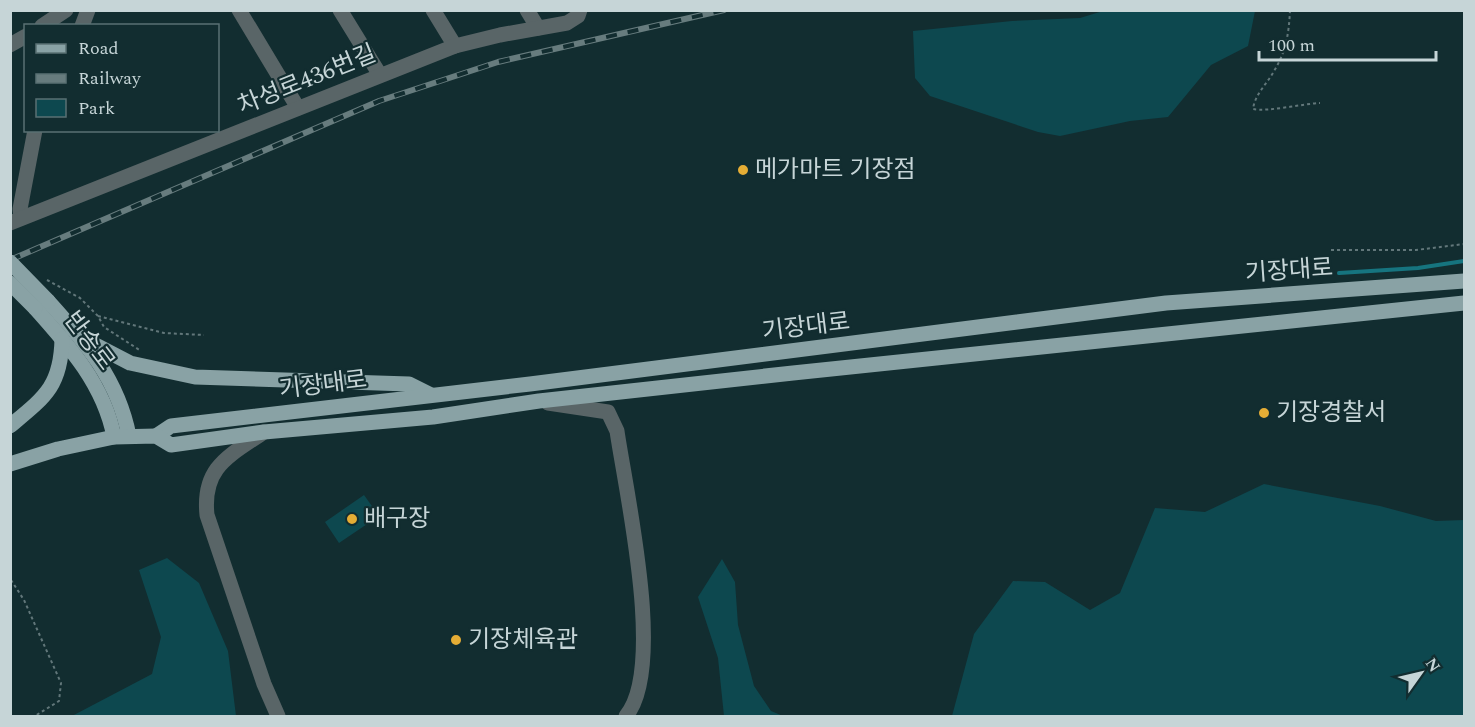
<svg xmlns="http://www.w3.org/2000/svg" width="1475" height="727" font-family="Spectral,'Noto Sans KR',serif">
  <rect width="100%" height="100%" fill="#122d30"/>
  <g fill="#0d484f">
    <polygon points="1103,11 1255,11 1248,46 1211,65 1168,117 1130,121 1060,136 1038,132 930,96 915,78 913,31 1012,21 1080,18"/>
    <polygon points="1264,484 1380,506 1436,521 1464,520 1464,716 952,716 974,634 1013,581 1045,582 1090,610 1120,593 1155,508 1205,512"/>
    <polygon points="364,495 379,516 339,543 325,522"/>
    <polygon points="167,558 199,583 228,651 236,716 72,716 152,674 161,637 139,570"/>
    <polygon points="722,559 735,582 738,625 754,686 771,711 783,716 724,716 718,658 698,597"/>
  </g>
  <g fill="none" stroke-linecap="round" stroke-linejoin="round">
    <polyline stroke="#16747f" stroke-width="4" points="1339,273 1418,268 1464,261"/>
    <g stroke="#62777a" stroke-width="2" stroke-dasharray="3 3" stroke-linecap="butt">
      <path d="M1290 10C1289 33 1286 52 1274 71 1267 84 1255 94 1253 109 1268 112 1301 104 1320 103"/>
      <polyline points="1331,250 1416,250 1464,244"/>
      <polyline points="47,280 80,298 98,316 104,327 141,351"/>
      <polyline points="98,316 164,333 204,335"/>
      <polyline points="11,580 24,600 61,683 59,701 35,716"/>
    </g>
    <g stroke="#596567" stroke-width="15">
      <polyline points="239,10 298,108"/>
      <polyline points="340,10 380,75"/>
      <polyline points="433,10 455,46"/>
      <polyline points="527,10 538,28"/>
      <polyline points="42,26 66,10"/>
      <polyline points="82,26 88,10"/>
      <polyline points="10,45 26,36"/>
      <polyline points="21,218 20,209 35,130"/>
      <polyline points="10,223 455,46 500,35 567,23 578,16 580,10"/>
      <path d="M548 403 608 412 617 431C626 493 666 668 626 716"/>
      <path d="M264 432C229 456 202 467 207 515L264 684 278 716"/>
    </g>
    <g stroke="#89a2a5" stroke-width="15">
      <path d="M48 301C86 343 118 379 129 436"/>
      <path d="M35 308C70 347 104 385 114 437"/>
      <polyline points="80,337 130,363 195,377 409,384 431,395"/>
      <path d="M10 426C45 397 61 386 62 339"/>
      <polyline points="156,436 171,426 530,384 1166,303 1464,281"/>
      <polyline points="10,464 58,449 114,437 156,436 171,445 264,432 433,417 539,401 793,373 1464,303"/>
    </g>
    <defs>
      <polyline id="rail" points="10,260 379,101 498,62 724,10"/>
    </defs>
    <use href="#rail" stroke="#677c7e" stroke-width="6"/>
    <use href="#rail" stroke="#122d30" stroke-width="4" stroke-dasharray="11" stroke-linecap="butt"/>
    <g stroke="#89a2a5" stroke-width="15">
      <polyline points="10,262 48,301"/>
      <polyline points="10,283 35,308"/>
    </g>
  </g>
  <g fill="#e5ad35" stroke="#122d30" stroke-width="2">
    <circle cx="743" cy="170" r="6"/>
    <circle cx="1264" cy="413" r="6"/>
    <circle cx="352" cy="519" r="6"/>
    <circle cx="456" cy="640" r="6"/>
  </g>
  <g text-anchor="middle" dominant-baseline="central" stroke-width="4.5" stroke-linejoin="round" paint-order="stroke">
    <g font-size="24" fill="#c6d5d7" stroke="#122d30">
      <text transform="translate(307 80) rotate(-22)">차성로436번길</text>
      <text transform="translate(1289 271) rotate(-4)">기장대로</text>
      <text transform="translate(806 327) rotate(-7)">기장대로</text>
      <text transform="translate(89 341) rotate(53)">반송로</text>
      <text transform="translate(323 385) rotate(-7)">기장대로</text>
    </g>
    <g font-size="24" fill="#c6d5d7" stroke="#122d30" text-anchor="start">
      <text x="755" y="170">메가마트 기장점</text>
      <text x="1276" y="413">기장경찰서</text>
      <text x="364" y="519">배구장</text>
      <text x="468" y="640">기장체육관</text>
    </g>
  </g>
  <rect width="1475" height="727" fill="none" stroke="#c6d5d7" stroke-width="24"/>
  <rect x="24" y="24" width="195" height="108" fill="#122d30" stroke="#5a7073" stroke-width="1.5"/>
  <rect x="36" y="44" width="30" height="9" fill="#89a2a5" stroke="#5a7073" stroke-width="1.5"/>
  <text x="78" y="54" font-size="18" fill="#c6d5d7">Road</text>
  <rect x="36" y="74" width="30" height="9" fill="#677c7e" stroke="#5a7073" stroke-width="1.5"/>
  <text x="78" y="84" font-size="18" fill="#c6d5d7">Railway</text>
  <rect x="36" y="99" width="30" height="18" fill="#0d484f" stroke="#5a7073" stroke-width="1.5"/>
  <text x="78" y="114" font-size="18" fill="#c6d5d7">Park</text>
  <g transform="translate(1421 673) rotate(56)" stroke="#122d30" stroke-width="4.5" paint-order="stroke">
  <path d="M0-4.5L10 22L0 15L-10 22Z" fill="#c6d5d7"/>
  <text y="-9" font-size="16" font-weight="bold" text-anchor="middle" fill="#c6d5d7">N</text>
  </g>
  <path d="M1259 51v9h177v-9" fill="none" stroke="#c6d5d7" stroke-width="3"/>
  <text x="1268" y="51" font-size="18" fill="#c6d5d7" stroke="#122d30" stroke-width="4.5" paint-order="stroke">100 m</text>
</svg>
